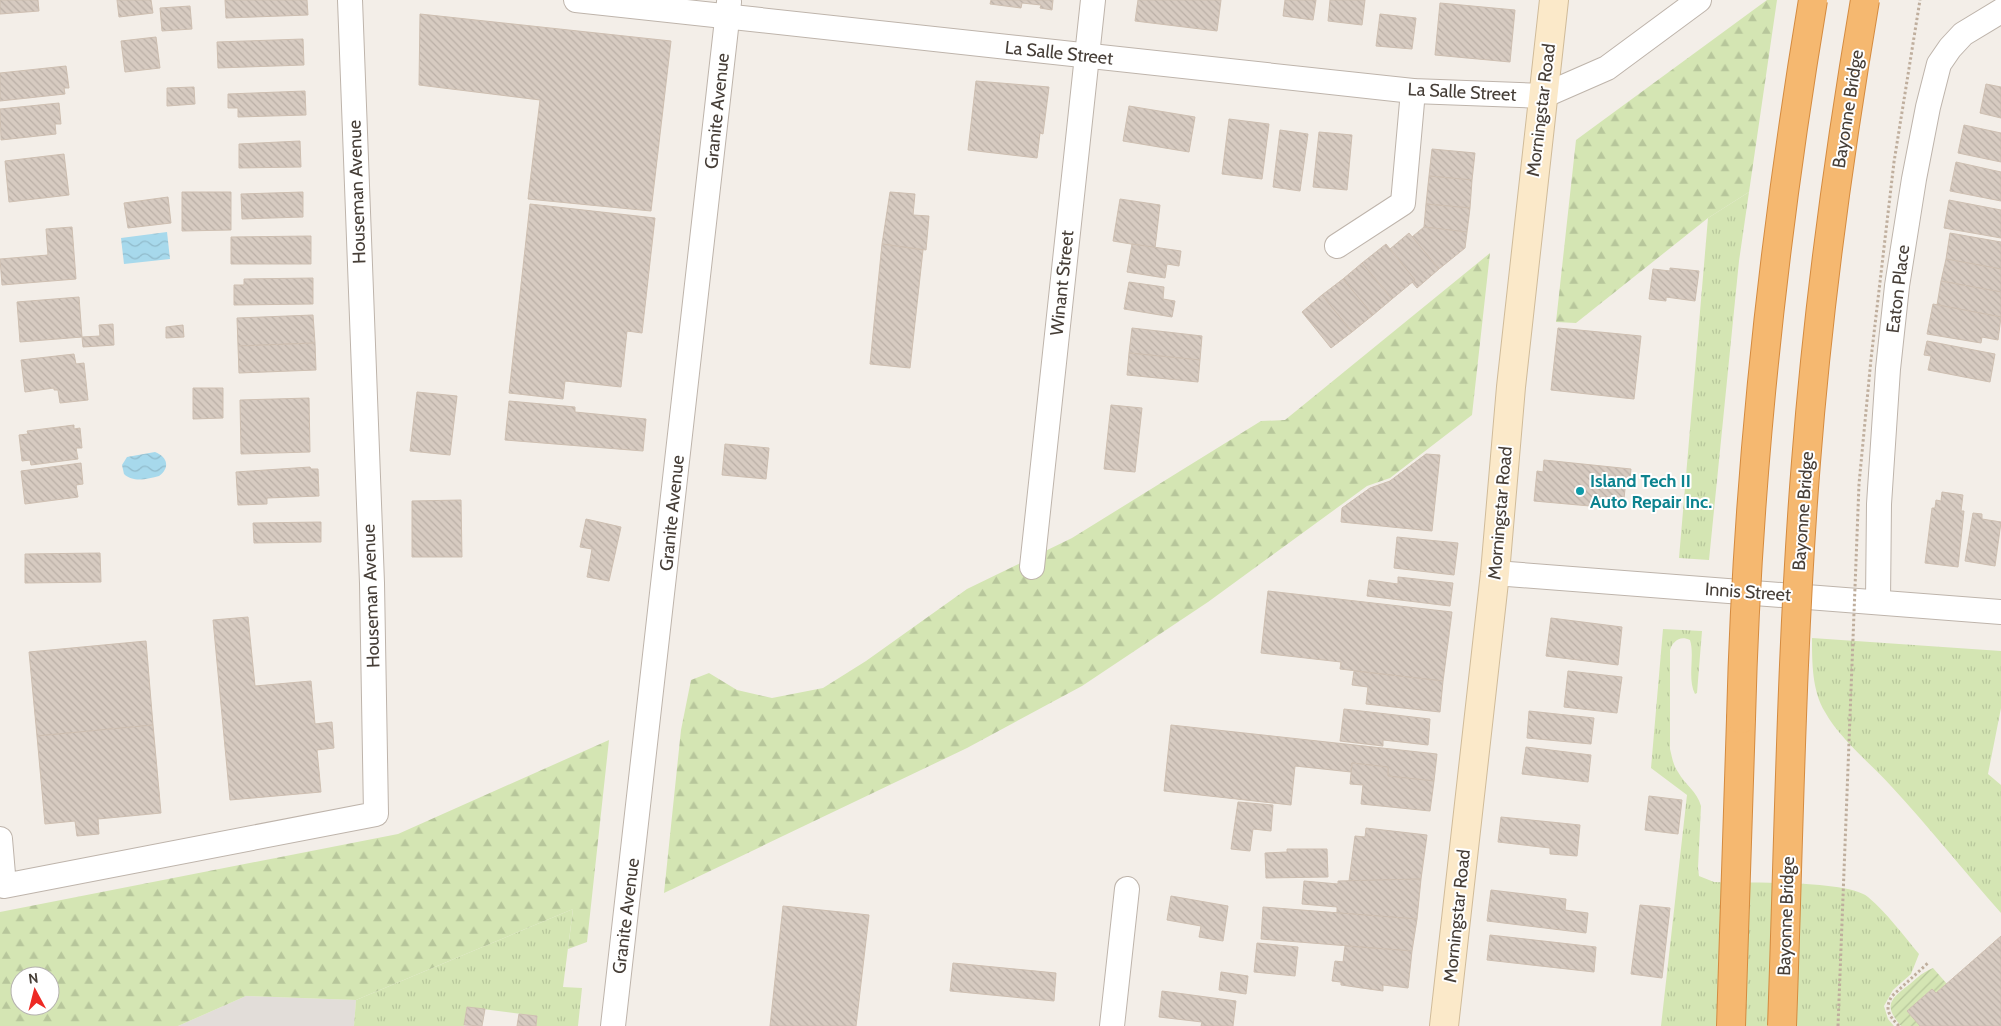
<svg xmlns="http://www.w3.org/2000/svg" width="2001" height="1026" font-family="Cabin,sans-serif">
  <defs>
    <pattern id="grass-tufts" width="24" height="20" patternUnits="userSpaceOnUse" patternTransform="scale(1.25)"><rect width="24" height="20" fill="#d4e5b3"/><path d="M3 7l-1-3M5 7V3M7 7l1-3M15 17l-1-3M17 17v-4M19 17l1-3" fill="none" stroke="#b7c69b"/></pattern>
    <pattern id="forest-firs" width="22" height="20" patternUnits="userSpaceOnUse" patternTransform="scale(1.25)"><rect width="22" height="20" fill="#d4e5b3"/><path d="M5 1l3.5 6h-7zM16 11l3.5 6h-7z" fill="#b7c69b"/></pattern>
    <pattern id="garden-furrows" width="10" height="10" patternUnits="userSpaceOnUse" patternTransform="scale(1.25)"><rect width="10" height="10" fill="#d4e5b3"/><path d="M-1 1l2-2M0 10L10 0M9 11l2-2" fill="none" stroke="#b7c69b"/></pattern>
    <pattern id="water-waves" width="16" height="10" patternUnits="userSpaceOnUse" patternTransform="scale(1.25)"><rect width="16" height="10" fill="#a7d9ec"/><path d="M0 5q4-4 8 0t8 0" fill="none" stroke="#91bbcb"/></pattern>
    <pattern id="building-back-hatch" width="6" height="6" patternUnits="userSpaceOnUse" patternTransform="scale(1.25)"><rect width="6" height="6" fill="#d7cbc1"/><path d="M-1 5l2 2M0 0l6 6M5-1l2 2" fill="none" stroke="#baafa6"/></pattern>
  </defs>
  <rect width="100%" height="100%" fill="#f3eee8"/>
  <polygon fill="#e2ddd9" points="246,996 356,1000 354,1026 178,1026"/>
  <g fill="url(#grass-tufts)">
    <polygon points="1749,192 1739,261 1709,560 1679,558 1708,218"/>
    <path d="M1663 629 1702 631 1697 693 1695 694C1687 679 1695 656 1690 640 1680 635 1673 641 1670 650V749C1672 757 1673 765 1678 772 1685 785 1697 791 1701 806L1698 868 1699 876 1714 882C1746 883 1847 880 1868 897 1887 913 1903 935 1919 954L1911 974 1893 990 1884 1006 1888 1019 1894 1026H1661L1687 795 1651 768Z"/>
    <path d="M1812 638 2001 651V708L1988 774 2001 785V913C1964 871 1929 827 1891 786 1870 763 1840 739 1825 712 1812 691 1812 662 1812 638Z"/>
    <polygon points="573,909 563,987 582,988 578,1026 536,1026 537,1016 467,1007 464,1026 354,1026 356,1000"/>
  </g>
  <g fill="url(#forest-firs)" fill-rule="evenodd">
    <polygon points="1767,0 1777,0 1749,192 1708,218 1576,323 1556,322 1576,140"/>
    <polygon points="1490,253 1472,415 1390,478 1367,486 1208,602 1082,686 967,748 664,893 681,730 691,680 709,673 737,690 772,698 823,688 866,661 967,589 1072,538 1261,421 1285,420"/>
    <path d="M609 740 587 942 568 949 573 909 356 1000 246 996 178 1026H0V912L398 834ZM20 976H50V1006H20Z"/>
  </g>
  <path fill="url(#garden-furrows)" d="M1933 968 1947 984 1936 993 1932 989 1907 1011 1920 1026H1901C1885 1007 1888 1001 1906 987 1917 979 1919 974 1933 968Z"/>
  <g fill="url(#water-waves)">
    <polygon points="167,232 170,259 124,264 121,238"/>
    <path d="M155 452C168 457 170 468 159 476 148 479 133 483 124 474L122 465 127 457Z"/>
  </g>
  <g fill="url(#building-back-hatch)" stroke="#cebfb1">
    <polygon points="0,0 38,0 39,11 0,14"/>
    <polygon points="117,0 151,0 153,13 119,17"/>
    <polygon points="225,0 307,0 308,15 226,18"/>
    <polygon points="991,0 1053,0 1052,10 1040,8 1041,5 1022,3 1021,8 990,4"/>
    <polygon points="1138,0 1221,0 1217,31 1135,21"/>
    <polygon points="1285,0 1316,0 1313,20 1283,16"/>
    <polygon points="1330,0 1365,0 1362,25 1328,21"/>
    <polygon points="1440,3 1515,10 1510,62 1435,55"/>
    <polygon points="190,6 192,29 162,31 160,8"/>
    <polygon points="420,14 671,41 651,211 528,199 540,100 419,85"/>
    <polygon points="1380,14 1416,18 1412,49 1376,46"/>
    <polygon points="156,37 160,68 125,72 121,41"/>
    <polygon points="303,39 304,65 218,68 217,42"/>
    <polygon points="66,66 69,88 64,88 65,94 0,101 0,73"/>
    <polygon points="976,81 1049,87 1043,134 1040,133 1037,158 968,150"/>
    <polygon points="1986,84 2001,87 2001,118 1980,113"/>
    <polygon points="194,87 195,104 167,106 167,88"/>
    <polygon points="305,91 306,115 238,117 238,108 228,108 228,94"/>
    <polygon points="59,103 61,124 55,124 56,134 1,140 0,109"/>
    <polygon points="1129,106 1195,117 1189,152 1123,141"/>
    <polygon points="1229,119 1269,124 1262,179 1222,174"/>
    <polygon points="1964,125 2001,133 2001,162 1958,153"/>
    <polygon points="1280,130 1308,134 1300,191 1273,187"/>
    <polygon points="1319,132 1352,135 1347,190 1313,187"/>
    <polygon points="300,141 301,167 239,168 239,144"/>
    <polygon points="1432,149 1475,153 1472,180 1429,176"/>
    <polygon points="64,154 69,195 9,202 5,161"/>
    <polygon points="1956,162 2001,172 2001,201 1950,191"/>
    <polygon points="1429,176 1472,180 1470,208 1426,204"/>
    <polygon points="182,192 231,192 231,230 182,231"/>
    <polygon points="303,192 303,217 242,219 241,194"/>
    <polygon points="890,192 915,194 913,215 929,216 926,250 882,244"/>
    <polygon points="168,197 171,223 128,228 124,203"/>
    <polygon points="1120,199 1160,205 1155,248 1113,241"/>
    <polygon points="1949,200 2001,210 2001,238 1944,228"/>
    <polygon points="530,204 655,218 642,333 627,331 621,387 565,381 563,399 509,393"/>
    <polygon points="1426,204 1470,208 1467,232 1424,227"/>
    <polygon points="72,227 76,279 2,285 0,259 48,255 46,229"/>
    <polygon points="1424,227 1467,232 1465,248 1439,269 1412,237"/>
    <polygon points="1409,233 1439,269 1417,288 1412,282 1415,280 1390,249"/>
    <polygon points="1950,233 2001,242 2001,269 1946,259"/>
    <polygon points="311,236 311,264 231,264 231,237"/>
    <polygon points="882,244 923,250 910,368 870,364"/>
    <polygon points="1132,244 1181,251 1179,266 1167,264 1165,278 1127,272"/>
    <polygon points="1386,244 1415,280 1392,299 1362,263"/>
    <polygon points="1946,259 2001,269 2001,292 1941,281"/>
    <polygon points="1362,263 1392,299 1373,315 1343,279"/>
    <polygon points="1670,268 1699,271 1695,301 1666,297 1666,301 1649,299 1653,269 1670,271"/>
    <polygon points="313,278 313,304 234,305 234,285 244,285 244,279"/>
    <polygon points="1343,279 1373,315 1352,332 1322,295"/>
    <polygon points="1941,281 2001,292 2001,317 1937,305"/>
    <polygon points="1129,282 1164,287 1163,299 1175,301 1172,317 1124,309"/>
    <polygon points="1322,295 1352,332 1331,348 1302,312"/>
    <polygon points="79,297 82,337 20,342 17,302"/>
    <polygon points="1933,304 2001,317 1998,340 1982,337 1981,343 1927,334"/>
    <polygon points="313,315 315,343 238,346 237,318"/>
    <polygon points="113,324 114,345 83,347 82,337 100,336 99,325"/>
    <polygon points="183,325 184,337 166,338 166,327"/>
    <polygon points="1132,328 1202,336 1200,360 1129,353"/>
    <polygon points="1558,328 1641,336 1634,399 1551,390"/>
    <polygon points="1927,341 1995,354 1990,382 1928,370 1931,356 1924,355"/>
    <polygon points="315,343 316,370 239,373 238,346"/>
    <polygon points="1129,353 1200,360 1198,382 1127,375"/>
    <polygon points="74,354 76,364 84,363 88,400 60,403 58,390 54,390 54,388 25,392 21,360"/>
    <polygon points="193,388 223,388 223,418 193,419"/>
    <polygon points="417,392 457,396 450,455 410,451"/>
    <polygon points="309,398 310,452 241,454 240,400"/>
    <polygon points="509,401 575,407 575,412 646,419 643,451 505,440"/>
    <polygon points="1111,405 1142,408 1135,472 1104,469"/>
    <polygon points="74,425 74,429 80,428 82,448 76,448 78,459 31,465 30,460 22,461 19,435 28,434 27,431"/>
    <polygon points="725,444 769,448 766,479 722,475"/>
    <polygon points="1426,454 1440,455 1432,531 1341,522 1342,508 1370,488 1390,481"/>
    <polygon points="1544,460 1631,469 1630,480 1626,479 1623,509 1534,501 1537,471 1543,472"/>
    <polygon points="81,463 83,484 76,485 78,497 25,504 21,471"/>
    <polygon points="310,467 311,469 318,469 319,496 267,498 267,504 238,505 236,472"/>
    <polygon points="1942,492 1963,495 1961,511 1964,511 1958,567 1925,563 1932,508 1935,508 1936,500 1941,501"/>
    <polygon points="461,500 462,557 412,557 412,501"/>
    <polygon points="1973,513 1982,514 1982,519 2001,522 1995,566 1965,561"/>
    <polygon points="586,519 621,527 609,581 587,577 592,549 580,547"/>
    <polygon points="321,522 321,542 254,543 253,523"/>
    <polygon points="1397,537 1458,543 1454,575 1394,568"/>
    <polygon points="100,553 101,582 25,583 25,554"/>
    <polygon points="1398,577 1453,583 1450,606 1367,596 1369,580 1398,584"/>
    <polygon points="1268,591 1452,612 1443,681 1340,669 1341,662 1261,653"/>
    <polygon points="248,617 255,686 311,681 315,724 332,722 334,748 317,750 321,792 230,800 213,620"/>
    <polygon points="1551,618 1622,627 1618,665 1546,656"/>
    <polygon points="146,641 153,725 37,736 29,652"/>
    <polygon points="1354,671 1443,681 1440,712 1366,704 1368,687 1352,685"/>
    <polygon points="1568,671 1622,677 1617,713 1564,707"/>
    <polygon points="1344,709 1430,719 1428,745 1383,740 1383,746 1340,741"/>
    <polygon points="1529,711 1594,718 1591,744 1527,738"/>
    <polygon points="153,725 161,813 98,819 99,834 77,836 75,821 45,824 37,736"/>
    <polygon points="1171,725 1437,754 1434,781 1388,776 1388,767 1352,763 1351,772 1295,766 1291,805 1164,791"/>
    <polygon points="1526,747 1591,755 1588,782 1522,774"/>
    <polygon points="1352,763 1388,767 1388,776 1434,781 1430,811 1361,804 1363,785 1350,784"/>
    <polygon points="1649,796 1682,800 1678,834 1645,830"/>
    <polygon points="1238,802 1273,805 1271,831 1253,829 1250,851 1231,849"/>
    <polygon points="1501,817 1580,825 1577,856 1550,854 1550,848 1498,842"/>
    <polygon points="1366,828 1427,835 1421,879 1349,881 1355,836 1365,837"/>
    <polygon points="1287,849 1327,849 1328,877 1266,878 1265,853 1287,852"/>
    <polygon points="1421,879 1417,919 1337,913 1337,907 1302,904 1304,881 1338,884 1338,881"/>
    <polygon points="1491,890 1566,899 1565,910 1588,913 1586,933 1487,921"/>
    <polygon points="1171,896 1228,906 1223,941 1199,937 1201,926 1167,920"/>
    <polygon points="1640,905 1670,908 1662,978 1631,974"/>
    <polygon points="783,906 869,915 856,1026 770,1026"/>
    <polygon points="1263,907 1417,919 1412,951 1261,939"/>
    <polygon points="1490,935 1596,947 1594,972 1487,960"/>
    <polygon points="2001,936 2001,1026 1920,1026 1907,1011 1932,989 1936,993"/>
    <polygon points="1257,943 1298,947 1295,976 1254,972"/>
    <polygon points="1345,946 1412,951 1408,988 1383,985 1383,991 1341,985 1341,982 1332,981 1335,961 1343,962"/>
    <polygon points="953,963 1056,973 1054,1001 950,991"/>
    <polygon points="1221,972 1248,976 1246,994 1219,990"/>
    <polygon points="1162,991 1236,1001 1233,1026 1201,1026 1202,1022 1159,1017"/>
    <polygon points="467,1007 485,1009 482,1026 464,1025"/>
    <polygon points="519,1014 537,1016 536,1026 517,1026"/>
  </g>
  <g fill="none" stroke-linecap="round" stroke-linejoin="round">
    <defs>
      <g id="street">
        <polyline points="576,0 1413,91 1543,96 1607,68 1699,0"/>
        <polyline points="1337,246 1403,203 1413,91"/>
        <polyline points="1032,567 1093,0"/>
        <polyline points="1495,573 2001,612"/>
        <polyline points="1878,601 1879,504 1888,369 1897,286 1914,179 1928,107 1939,64 1950,48 1963,34 2001,11"/>
        <polyline points="0,839 4,886 376,814 372,583 350,0"/>
        <polyline points="613,1026 729,2"/>
        <polyline points="1112,1026 1127,889"/>
      </g>
      <polyline id="secondary" points="1444,1026 1495,573 1511,387 1554,0"/>
      <polyline id="highway" points="1731,1026 1741,719"/>
    </defs>
    <use href="#street" stroke="#beb4ab" stroke-width="26"/>
    <use href="#secondary" stroke="#d0bb99" stroke-width="30"/>
    <use href="#highway" stroke="#d48b40" stroke-width="30"/>
    <path stroke="#bfae9d" stroke-width="3" stroke-dasharray="2.5 2.5" stroke-linecap="butt" d="M1899 1026C1889 1016 1884 1009 1892 996L1928 963"/>
    <use href="#street" stroke="#fff" stroke-width="24"/>
    <use href="#secondary" stroke="#fbe9c9" stroke-width="28"/>
    <use href="#highway" stroke="#f5b870" stroke-width="28"/>
    <defs>
      <g id="highway-bridge">
        <path d="M1741 719C1747 476 1773 240 1813 0"/>
        <path d="M1782 1026C1789 838 1791 649 1806 462 1818 307 1839 153 1865 0"/>
      </g>
    </defs>
    <use href="#highway-bridge" stroke="#d48b40" stroke-width="30" stroke-linecap="butt"/>
    <polyline stroke="#bfae9d" stroke-width="3" stroke-dasharray="2.5 2.5" stroke-linecap="butt" points="1838,1026 1859,484 1871,359 1894,162 1920,0"/>
    <use href="#highway-bridge" stroke="#f5b870" stroke-width="28"/>
  </g>
  <circle fill="#0f9aa8" stroke="#fff" stroke-width="2" cx="1580" cy="491" r="5"/>
  <g text-anchor="middle" dominant-baseline="central" stroke-width="4" stroke-linejoin="round" paint-order="stroke">
    <g font-size="18" fill="#463e37" stroke="#fff">
      <text transform="translate(1059 53) rotate(6)">La Salle Street</text>
      <text transform="translate(1462 92) rotate(3)">La Salle Street</text>
      <text transform="translate(1848 109) rotate(-81)">Bayonne Bridge</text>
      <text transform="translate(1541 110) rotate(-83)">Morningstar Road</text>
      <text transform="translate(717 111) rotate(-84)">Granite Avenue</text>
      <text transform="translate(357 192) rotate(-92)">Houseman Avenue</text>
      <text transform="translate(1062 283) rotate(-84)">Winant Street</text>
      <text transform="translate(1898 289) rotate(-83)">Eaton Place</text>
      <text transform="translate(1803 511) rotate(-86)">Bayonne Bridge</text>
      <text transform="translate(672 513) rotate(-84)">Granite Avenue</text>
      <text transform="translate(1500 513) rotate(-85)">Morningstar Road</text>
      <text transform="translate(1748 592) rotate(4)">Innis Street</text>
      <text transform="translate(371 596) rotate(-92)">Houseman Avenue</text>
      <text transform="translate(626 916) rotate(-83)">Granite Avenue</text>
      <text transform="translate(1457 916) rotate(-84)">Morningstar Road</text>
      <text transform="translate(1786 916) rotate(-88)">Bayonne Bridge</text>
    </g>
    <g font-size="18" font-weight="bold" fill="#0d838f" stroke="#fff" text-anchor="start">
      <text x="1590" y="481">Island Tech II<tspan x="1590" dy="21">Auto Repair Inc.</tspan></text>
    </g>
  </g>
  <g transform="translate(35 991) rotate(353)"><circle r="24" fill="#ffffff" stroke="#b5b2af"/>
  <path d="M0-4L9 19L0 12L-9 19Z" fill="#ed2924"/>
  <text y="-8" font-size="14" font-weight="bold" text-anchor="middle" fill="#463e37">N</text>
  </g>
</svg>
